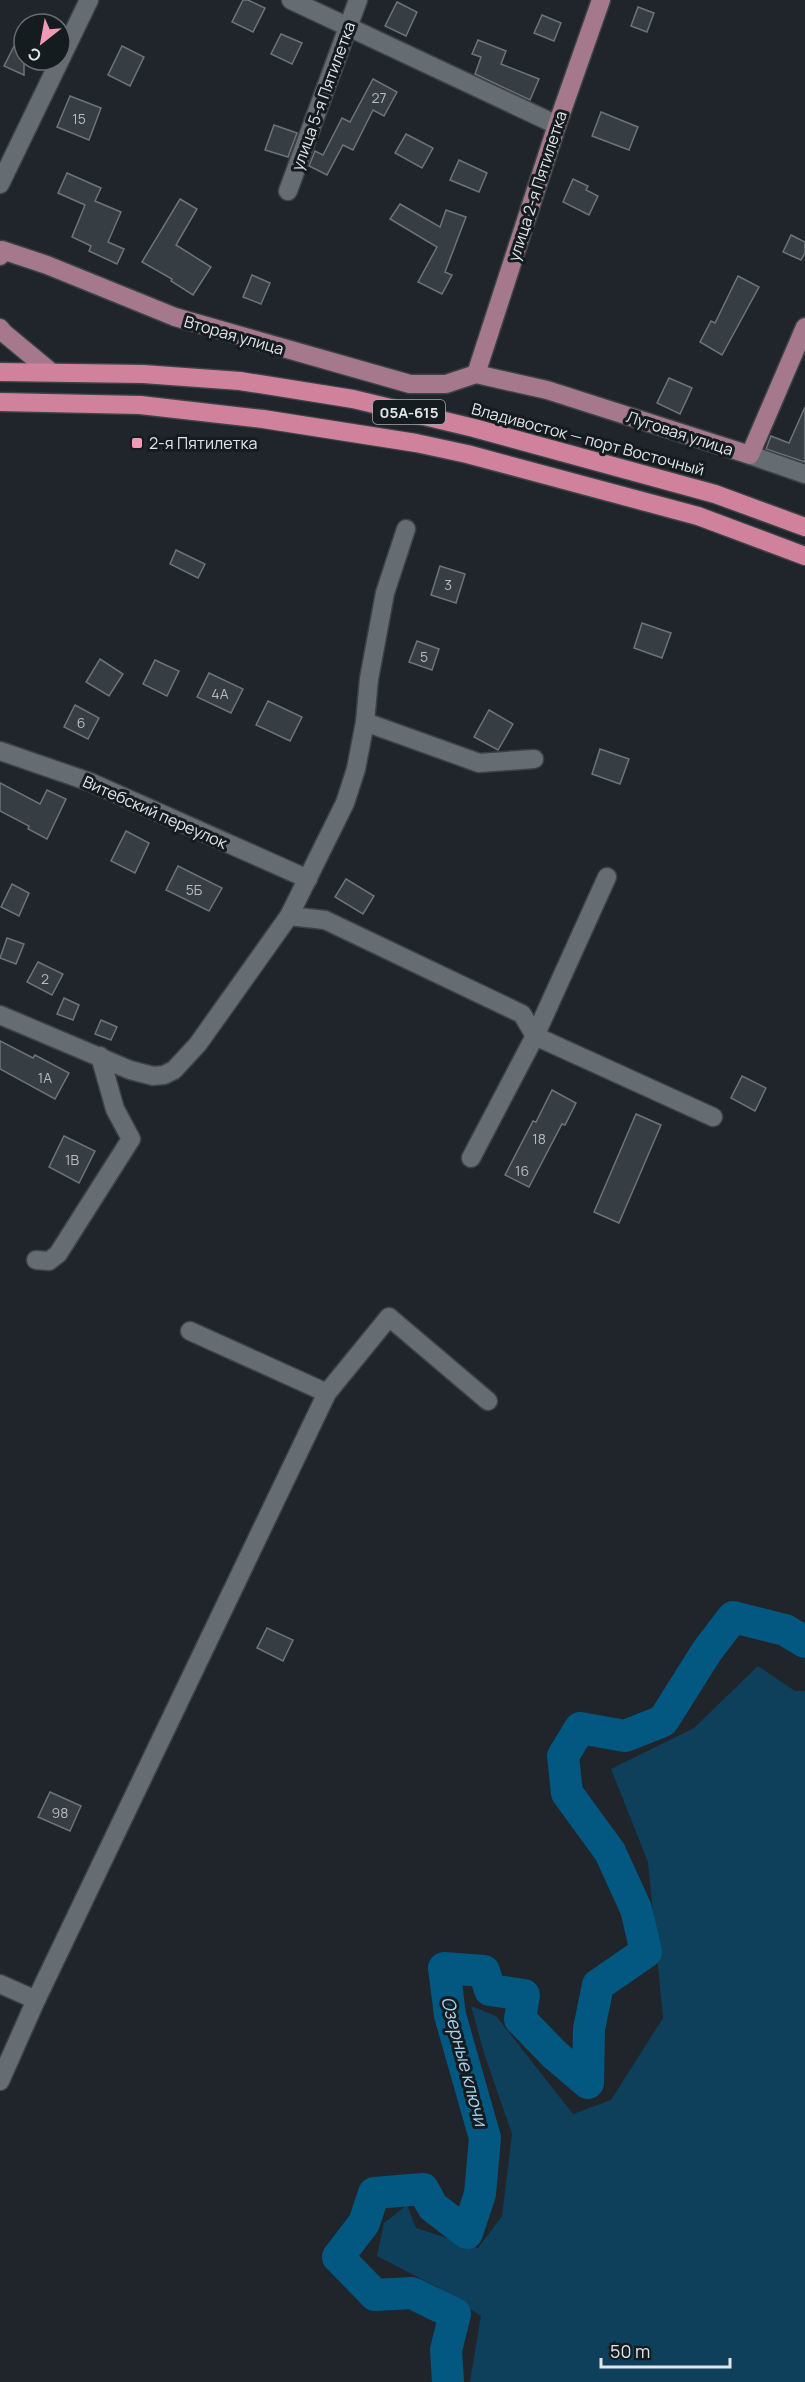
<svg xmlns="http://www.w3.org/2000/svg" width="805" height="2382" font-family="Manrope,sans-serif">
  <rect width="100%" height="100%" fill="#1f252a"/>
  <polygon fill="#0e405c" points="758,1666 795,1691 805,1691 805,2382 470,2382 481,2316 435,2286 377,2256 384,2223 407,2205 416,2228 478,2248 502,2216 512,2134 484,2053 471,2006 496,2016 573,2114 611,2100 663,2018 648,1862 611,1769 694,1728"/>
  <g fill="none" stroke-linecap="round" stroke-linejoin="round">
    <polyline stroke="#025881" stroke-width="32" points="448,2382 446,2350 455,2314 412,2293 375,2295 338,2257 364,2223 374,2193 423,2189 433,2207 467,2233 480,2194 485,2138 450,2015 444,1968 484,1971 490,1990 524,1995 520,2019 555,2055 588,2083 589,2029 598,1985 646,1952 636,1909 610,1852 567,1793 563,1756 580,1728 625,1736 663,1721 707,1651 733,1617 785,1630 805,1642"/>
  </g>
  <g fill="#373e43" stroke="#6c747a" stroke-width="1.5">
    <polygon points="243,0 248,0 265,8 253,32 232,22"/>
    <polygon points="397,2 417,12 406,36 385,26"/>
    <polygon points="638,7 654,13 647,32 631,26"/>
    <polygon points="542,15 561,23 554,41 534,33"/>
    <polygon points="24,27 24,75 4,66"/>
    <polygon points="281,34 302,43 292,64 271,54"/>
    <polygon points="478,40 506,51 501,64 539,79 530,100 475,74 481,57 472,54"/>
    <polygon points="122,46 144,57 130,86 108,75"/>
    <polygon points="373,79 397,92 384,116 373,110 353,150 343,145 327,175 309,166 315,151 323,155 342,118 350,122"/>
    <polygon points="70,96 101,108 89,140 57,127"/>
    <polygon points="601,112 638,127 629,150 592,136"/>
    <polygon points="274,125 297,133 288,157 265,150"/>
    <polygon points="406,134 433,148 422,168 395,153"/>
    <polygon points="459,160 487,173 479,192 450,180"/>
    <polygon points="67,173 101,188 95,201 121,212 108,242 124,249 117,264 89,251 91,246 72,237 85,205 58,193"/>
    <polygon points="573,179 588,186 586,190 598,196 589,215 563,202"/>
    <polygon points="180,199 197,209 176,245 211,267 193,295 171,281 172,279 142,262"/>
    <polygon points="400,204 440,227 446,210 466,217 445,272 452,275 442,294 418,282 437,247 390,219"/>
    <polygon points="791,235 805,242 805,253 801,260 783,252"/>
    <polygon points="252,275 270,283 261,304 243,297"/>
    <polygon points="738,276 759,287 722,355 700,342 711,321 715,323"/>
    <polygon points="669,378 692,388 680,414 657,403"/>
    <polygon points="805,407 805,462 766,449 771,436 789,443"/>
    <polygon points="176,550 205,564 198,578 170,564"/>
    <polygon points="440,566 465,574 456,603 431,595"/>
    <polygon points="642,623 671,633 662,658 634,648"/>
    <polygon points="417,641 439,649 432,670 409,662"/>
    <polygon points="100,659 123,674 109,696 86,682"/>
    <polygon points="155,660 179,671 167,696 143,684"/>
    <polygon points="209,673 243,689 231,713 197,697"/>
    <polygon points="268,701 302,717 290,741 256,725"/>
    <polygon points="75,705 99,718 88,739 64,727"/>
    <polygon points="489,710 513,724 498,750 474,737"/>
    <polygon points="600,749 629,759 620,784 592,774"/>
    <polygon points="0,783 40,804 47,790 66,799 47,839 28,829 29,826 0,811"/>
    <polygon points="126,831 149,843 135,873 111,861"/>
    <polygon points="178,866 222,888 209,911 166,890"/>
    <polygon points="346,879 374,896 363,914 335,897"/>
    <polygon points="12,884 29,893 19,916 1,907"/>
    <polygon points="7,938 24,944 16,964 0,958"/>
    <polygon points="38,962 63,974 52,995 27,982"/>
    <polygon points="64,998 79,1005 73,1020 57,1014"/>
    <polygon points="101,1020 117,1027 111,1040 95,1034"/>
    <polygon points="0,1041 33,1058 35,1055 69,1073 55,1099 0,1069"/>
    <polygon points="742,1076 766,1088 755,1111 731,1098"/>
    <polygon points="552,1090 576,1103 565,1125 562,1124 529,1187 505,1175 533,1121 536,1122"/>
    <polygon points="636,1114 661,1125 619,1223 594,1212"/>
    <polygon points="64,1136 95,1151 79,1183 49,1167"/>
    <polygon points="267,1628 293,1640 283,1661 257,1648"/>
    <polygon points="50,1792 81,1806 70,1831 38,1817"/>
  </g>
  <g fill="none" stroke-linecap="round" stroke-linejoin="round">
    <defs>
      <g id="minor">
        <polyline points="291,0 557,125"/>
        <polyline points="0,184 89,0"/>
        <polyline points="288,191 358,0"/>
        <polyline points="750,455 805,474"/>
        <polyline points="365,722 479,763 534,759"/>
        <polyline points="0,751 90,782 308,879"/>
        <polyline points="289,916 325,920 522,1014 535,1036 713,1117"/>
        <polyline points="0,1015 130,1070 153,1076 164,1075 174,1070 198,1044 289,916 345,803 356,769 365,722 369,679 385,593 406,529"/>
        <polyline points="471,1158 535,1036 607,877"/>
        <polyline points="36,1260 49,1261 58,1254 131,1139 115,1109 100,1056"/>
        <polyline points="190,1331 327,1393 389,1317 488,1401"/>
        <polyline points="0,1984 36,2000"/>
        <polyline points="0,2081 36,2000 327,1393"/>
      </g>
      <g id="major">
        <polyline points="0,256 2,250 47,265 175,317 410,384 446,384 476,374"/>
        <polyline points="0,328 4,333 51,372"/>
        <polyline points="476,374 547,390 750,455 805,327"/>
        <polyline points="476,374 557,125 601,0"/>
      </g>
      <g id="highway">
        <polyline points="0,372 143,374 240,381 353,399 474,428 715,494 805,527"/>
        <polyline points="0,402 140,405 263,419 416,443 467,454 698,516 805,556"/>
      </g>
    </defs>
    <use href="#minor" stroke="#3c4245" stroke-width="21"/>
    <use href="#major" stroke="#3c4245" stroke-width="21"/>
    <use href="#highway" stroke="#3c4245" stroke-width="21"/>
    <use href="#minor" stroke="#656c72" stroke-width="18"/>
    <use href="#major" stroke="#a5798b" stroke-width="18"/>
    <use href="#highway" stroke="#d0829c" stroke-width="18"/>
  </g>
  <rect fill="#f09ab6" stroke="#151c20" stroke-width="2" x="131" y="437" width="12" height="12" rx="3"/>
  <g text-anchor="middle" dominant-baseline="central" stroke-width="6" stroke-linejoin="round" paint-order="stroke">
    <g font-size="14" fill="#b6bbbf">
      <text x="379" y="97">27</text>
      <text x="79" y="118">15</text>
      <text x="448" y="584">3</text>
      <text x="424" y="656">5</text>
      <text x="220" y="693">4А</text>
      <text x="81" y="722">6</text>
      <text x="194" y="889">5Б</text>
      <text x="45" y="978">2</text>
      <text x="45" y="1077">1А</text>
      <text x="539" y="1138">18</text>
      <text x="72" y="1159">1В</text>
      <text x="522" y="1170">16</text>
      <text x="60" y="1812">98</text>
    </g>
    <rect fill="#151c20" stroke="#a4a9ac" stroke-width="1.5" x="373" y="400" width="72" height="24" rx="4.5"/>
    <g font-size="15" font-weight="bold" fill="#e1e5e8">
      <text x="409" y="412">05А-615</text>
    </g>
    <g font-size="16" fill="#e1e5e8" stroke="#151c20">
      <text transform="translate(323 96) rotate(-70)">улица 5-я Пятилетка</text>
      <text transform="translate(537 186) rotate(-72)">улица 2-я Пятилетка</text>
      <text transform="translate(234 335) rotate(16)">Вторая улица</text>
      <text transform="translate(680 433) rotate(18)">Луговая улица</text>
      <text transform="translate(588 439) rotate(15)">Владивосток — порт Восточный</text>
      <text transform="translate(155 812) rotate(24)">Витебский переулок</text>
    </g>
    <g font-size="16" fill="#e1e5e8" stroke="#151c20" text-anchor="start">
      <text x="149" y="443">2-я Пятилетка</text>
    </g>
    <g font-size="18" font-style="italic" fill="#a8d3f0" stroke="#151c20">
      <text transform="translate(465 2061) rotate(75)">Озерные ключи</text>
    </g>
  </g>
  <g transform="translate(42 42) rotate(211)"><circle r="28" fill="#151c20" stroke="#676c70" stroke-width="1.5"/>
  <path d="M0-4.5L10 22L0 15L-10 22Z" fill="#f09ab6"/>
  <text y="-9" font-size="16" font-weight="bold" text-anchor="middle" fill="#e1e5e8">С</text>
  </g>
  <path d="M601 2358v9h129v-9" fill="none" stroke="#e1e5e8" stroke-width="3"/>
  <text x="610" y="2358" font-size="18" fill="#e1e5e8" stroke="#151c20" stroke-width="4.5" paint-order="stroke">50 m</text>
</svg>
